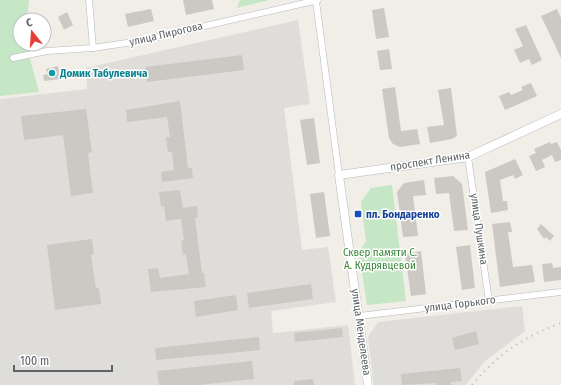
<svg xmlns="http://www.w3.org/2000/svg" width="561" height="385" font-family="'Fira Sans Condensed',sans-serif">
  <rect width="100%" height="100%" fill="#f0eee7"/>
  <g fill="#dfddd9">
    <polygon points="298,20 310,104 284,108 302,250 328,247 336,302 271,311 273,333 348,325 355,385 0,385 0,99 87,89 86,68"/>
    <polygon points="522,306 525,331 484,362 466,385 374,385 368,337 378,322"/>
  </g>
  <g fill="#c6e7c5">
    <polygon points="0,0 29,0 27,20 20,20 20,44 26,44 39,92 0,96"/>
    <polygon points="240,0 269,0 237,8"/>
    <polygon points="392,185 406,301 367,305 359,253 366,241 361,202 371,188"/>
  </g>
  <g fill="#ccc9c4">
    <polygon points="183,0 212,0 214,9 186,15"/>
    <polygon points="384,8 389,37 376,39 372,10"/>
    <polygon points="151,9 154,21 128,27 125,14"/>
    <polygon points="557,9 561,18 561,58 541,16"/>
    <polygon points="67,12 73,25 64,30 58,17"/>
    <polygon points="526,25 542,60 532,65 529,59 520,63 514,50 523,46 515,29"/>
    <polygon points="389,49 392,69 380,70 377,51"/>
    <polygon points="242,55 244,70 147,82 145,67"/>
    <polygon points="58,66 60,79 44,81 43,75 47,74 46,69"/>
    <polygon points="531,83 537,96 505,110 499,96 509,92 511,95 523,90 521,87"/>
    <polygon points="395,87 401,131 417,129 420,144 400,147 393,144 389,138 382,89"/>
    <polygon points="451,88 457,136 452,139 430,143 427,127 444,125 438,90"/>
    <polygon points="180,101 188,168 192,168 193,178 162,182 161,172 174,170 172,152 168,152 166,137 170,137 167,117 127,122 126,110"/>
    <polygon points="86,109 92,152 88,153 93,193 71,196 63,135 24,140 21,116"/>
    <polygon points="314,118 320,163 307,165 300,120"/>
    <polygon points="550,142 551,144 557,142 561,150 561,160 555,162 552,155 542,160 545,167 536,171 529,156 536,153 534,149"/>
    <polygon points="515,159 523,175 515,179 513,175 500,180 503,201 507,201 508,210 491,213 485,172"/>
    <polygon points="453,176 462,184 468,230 454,231 449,193 436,194 434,178"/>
    <polygon points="424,180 426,195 413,196 418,236 403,237 397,192 404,183"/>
    <polygon points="180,190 183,208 197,206 198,217 195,218 202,273 204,273 206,287 151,292 148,269 158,268 160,278 189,274 186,254 183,255 181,241 184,240 181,219 166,221 164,206 161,207 159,192"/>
    <polygon points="324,192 330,236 316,238 310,194"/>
    <polygon points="510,222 512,232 508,232 513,267 532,265 535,282 500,287 492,224"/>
    <polygon points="541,224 554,236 550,241 546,237 544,239 537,229"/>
    <polygon points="92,239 94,254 91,255 96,288 99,288 101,304 55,310 47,245"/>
    <polygon points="470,245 475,288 462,290 456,247"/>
    <polygon points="421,251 426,294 411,296 405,254"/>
    <polygon points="552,263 553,268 561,267 561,280 544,282 542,264"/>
    <polygon points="311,284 313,299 249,308 247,293"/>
    <polygon points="236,295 238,310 196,317 194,301"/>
    <polygon points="342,328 343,337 295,342 294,333"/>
    <polygon points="476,331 479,344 455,350 452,338"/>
    <polygon points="259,337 260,350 156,360 155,348"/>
    <polygon points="252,361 254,379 199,385 159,385 157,371"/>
    <polygon points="460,368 462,381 451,382 451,385 437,385 437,383 402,385 401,374"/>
    <polygon points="313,379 314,385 294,385 294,381"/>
  </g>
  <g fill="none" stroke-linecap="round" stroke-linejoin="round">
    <defs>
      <g id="street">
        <polyline points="89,0 93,48"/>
        <polyline points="316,1 339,175"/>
        <polyline points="13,58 47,51 93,48 140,41 318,0"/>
        <polyline points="468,157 489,301"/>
        <polyline points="359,316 561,292"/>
      </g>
      <polyline id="secondary" points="368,385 339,175 468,157 561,114"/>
    </defs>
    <use href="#street" stroke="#b4b8bb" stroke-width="7"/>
    <use href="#secondary" stroke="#b3b7bb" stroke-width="9"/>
    <use href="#street" stroke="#fff" stroke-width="6"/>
    <use href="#secondary" stroke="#fff" stroke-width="8"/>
    <path stroke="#b5b6b7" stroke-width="2" stroke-dasharray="1 5" stroke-linecap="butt" d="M472 385C499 353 522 338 561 323"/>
  </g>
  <circle fill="#0f9aa8" stroke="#fff" stroke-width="1.5" cx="52" cy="73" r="4"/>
  <rect fill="#1a4fb4" stroke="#fff" stroke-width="1.5" x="354" y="210" width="8" height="8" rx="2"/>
  <g text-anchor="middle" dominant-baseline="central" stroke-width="3" stroke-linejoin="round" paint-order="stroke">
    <g font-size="11" fill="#5e6367" stroke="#fff">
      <text transform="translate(166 34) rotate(-13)">улица Пирогова</text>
      <text transform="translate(430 161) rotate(-9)">проспект Ленина</text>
      <text transform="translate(479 229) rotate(82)">улица Пушкина</text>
      <text transform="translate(460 304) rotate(-7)">улица Горького</text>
      <text transform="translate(361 332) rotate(82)">улица Менделеева</text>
    </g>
    <g font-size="11" font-weight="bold" fill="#0d838f" stroke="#fff" text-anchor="start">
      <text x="60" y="73">Домик Табулевича</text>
    </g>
    <g font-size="11" font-weight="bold" fill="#164399" stroke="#fff" text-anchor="start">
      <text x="366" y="214">пл. Бондаренко</text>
    </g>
    <g font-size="11" fill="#388538" stroke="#fff">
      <text x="380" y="252">Сквер памяти С.<tspan x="380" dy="13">А. Кудрявцевой</tspan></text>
    </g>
  </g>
  <g transform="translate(32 32) rotate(343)"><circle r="19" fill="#ffffff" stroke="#bfc1c2"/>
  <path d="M0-3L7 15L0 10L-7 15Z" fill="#e53e38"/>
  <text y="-6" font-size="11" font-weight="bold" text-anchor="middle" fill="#5e6367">С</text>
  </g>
  <path d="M14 365v6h98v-6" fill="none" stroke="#5e6367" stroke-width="2"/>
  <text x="20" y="365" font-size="12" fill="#5e6367" stroke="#ffffff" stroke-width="3" paint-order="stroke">100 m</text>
</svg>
